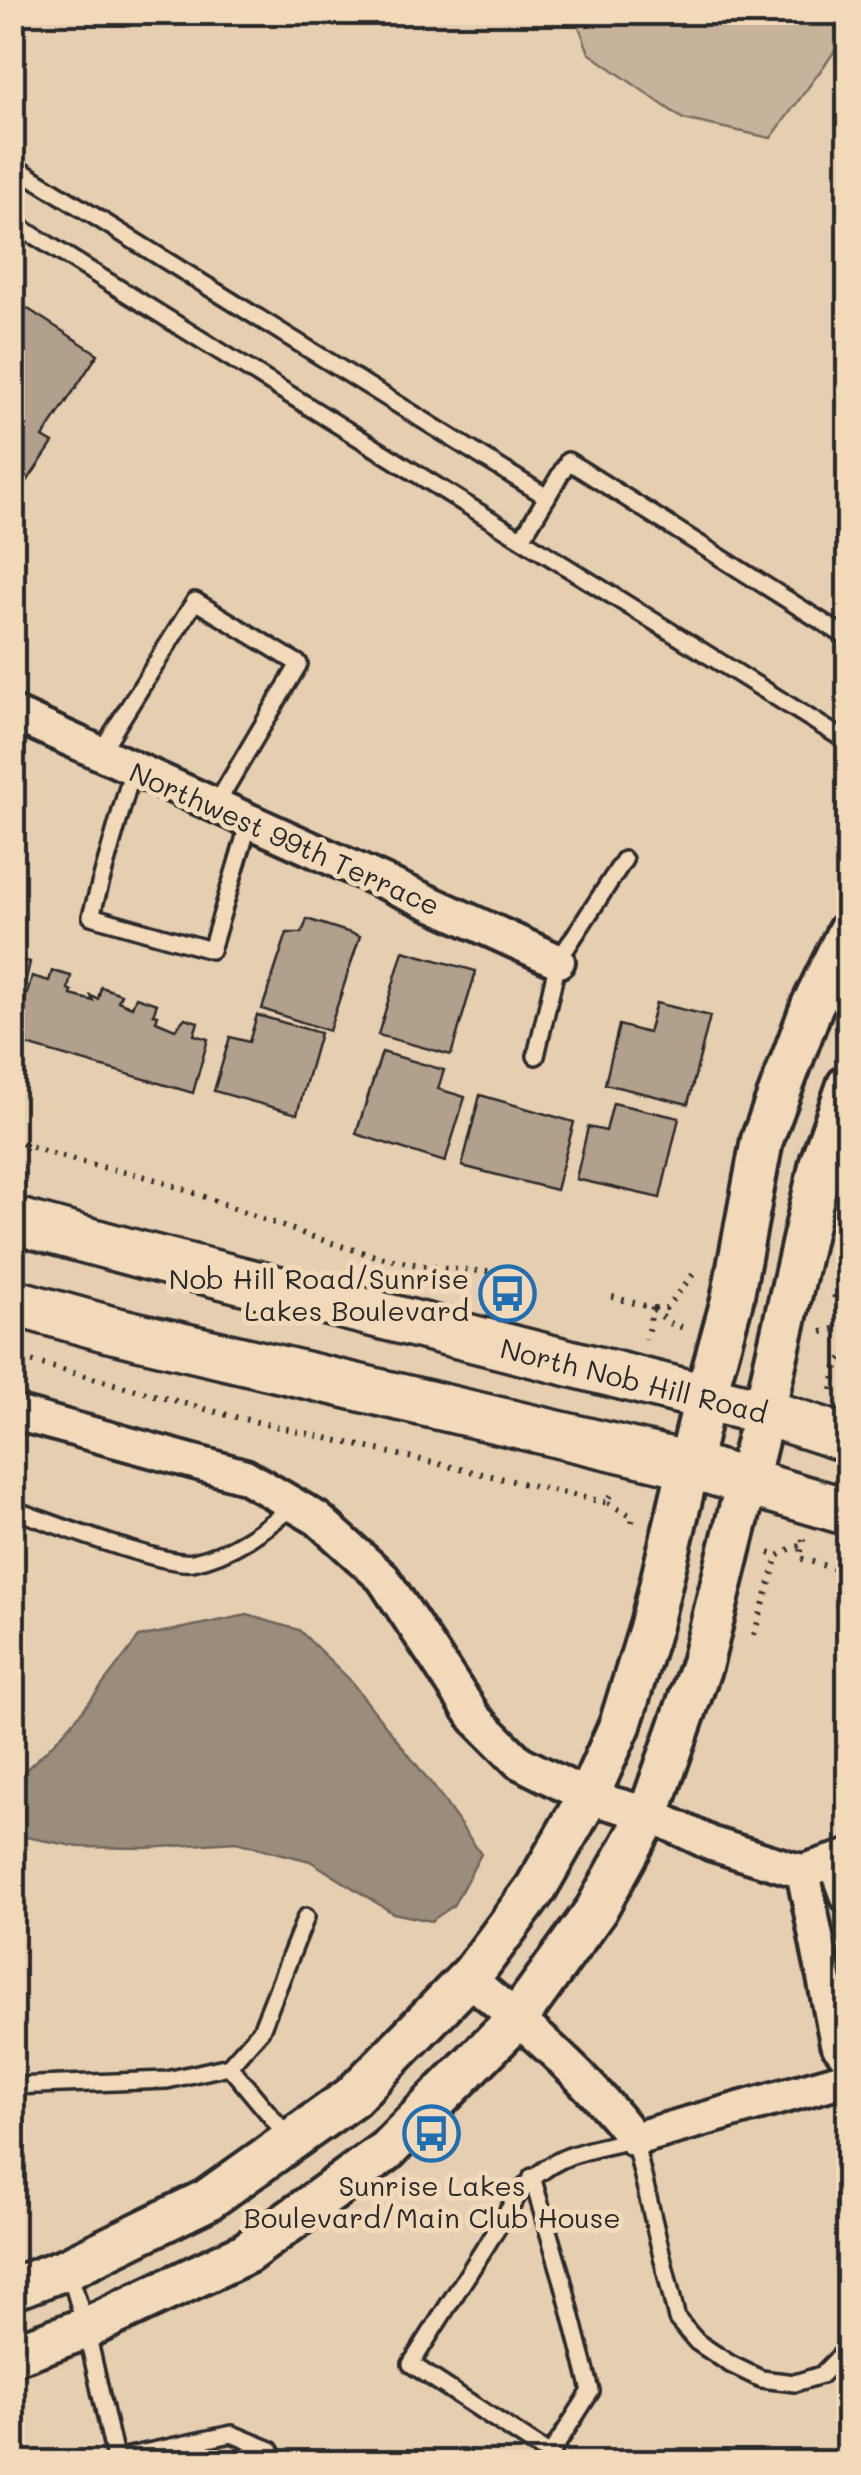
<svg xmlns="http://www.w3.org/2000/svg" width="861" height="2475" font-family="Mali,sans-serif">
  <rect width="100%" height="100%" fill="#e6ceb1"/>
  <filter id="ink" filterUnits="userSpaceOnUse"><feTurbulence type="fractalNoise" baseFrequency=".01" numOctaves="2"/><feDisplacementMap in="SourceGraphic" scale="20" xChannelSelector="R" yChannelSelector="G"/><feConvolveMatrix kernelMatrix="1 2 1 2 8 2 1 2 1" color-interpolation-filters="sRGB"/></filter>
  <g filter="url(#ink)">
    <polygon fill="#c7b39b" stroke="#796f63" stroke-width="2.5" points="574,13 848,13 848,33 771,138 683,119 589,53"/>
    <path fill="#9b8d7c" stroke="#6e665c" stroke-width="2.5" d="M247 1615 299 1630 349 1679 434 1787 481 1854 453 1906 431 1921 393 1913 310 1861 236 1842 145 1848 79 1847 26 1837 13 1830V1780C64 1741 100 1688 139 1637Z"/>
    <g fill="#b1a08c" stroke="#2b2b2b" stroke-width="2.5">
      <polygon points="25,307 98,354 43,437 53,443 12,504 12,326"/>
      <polygon points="307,919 360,936 329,1031 262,1009 287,933 302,933"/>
      <polygon points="403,951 476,971 451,1055 378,1035"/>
      <polygon points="12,958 30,962 21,1001 12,1013"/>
      <polygon points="52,971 71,976 68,989 72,991 71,995 93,1001 91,996 98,999 101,987 121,994 118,1001 132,1007 136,997 157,1004 153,1014 158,1015 156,1021 175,1029 185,1018 198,1022 194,1035 208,1039 193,1093 13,1041 32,976 49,981"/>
      <polygon points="656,1003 710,1016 688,1104 605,1084 619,1025 648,1033"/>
      <polygon points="257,1015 320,1033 297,1114 214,1091 230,1037 249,1042"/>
      <polygon points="382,1052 444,1070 438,1089 465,1097 445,1162 356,1134"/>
      <polygon points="480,1095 574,1122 556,1190 462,1166"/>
      <polygon points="613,1103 679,1118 660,1198 576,1179 588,1127 606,1131"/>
    </g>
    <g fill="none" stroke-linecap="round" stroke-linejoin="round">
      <defs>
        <g id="service">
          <polyline points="12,165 547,497 568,461 848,638"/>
          <polyline points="12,222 848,742"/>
          <polyline points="522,538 547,497"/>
          <polyline points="100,753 195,601 299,664 215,806"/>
          <polyline points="133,769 91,916 211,950 249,823"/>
          <polyline points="536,1056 558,961 624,860"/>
          <path d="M12 1509C46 1521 165 1567 193 1562 232 1554 264 1530 294 1505"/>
          <polyline points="229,2066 290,2139"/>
          <polyline points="12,2086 167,2080 229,2066 261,2030 306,1917"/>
          <path d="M532 2177 562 2278 591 2391 550 2455 411 2364 520 2192C554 2152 585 2152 634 2139L677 2319 697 2342 730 2364 761 2379 795 2383 821 2375 848 2348"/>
          <polyline points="68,2268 86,2328 116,2462"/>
          <polyline points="115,2459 232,2434 271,2450 277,2462"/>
        </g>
        <g id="minor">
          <polyline points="12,713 558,961"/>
          <polyline points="12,1412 245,1476 318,1519 383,1578 475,1718 519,1762 588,1797 649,1814 712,1844 793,1869 803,1871 848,1857"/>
          <polyline points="835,1862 848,1897"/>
          <polyline points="803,1871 837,2043 848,2057"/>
          <path d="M468 1978C529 2028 586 2076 634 2139L848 2078"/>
        </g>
        <g id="tertiary">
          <polyline points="12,2289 68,2268 207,2200 352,2097 473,1973 536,1888 588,1797 620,1725 651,1625 705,1398 732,1300 762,1140 812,1006 848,932"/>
          <polyline points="12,2355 86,2328 246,2253 386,2151 517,2019 596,1910 649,1814 702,1663 764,1412 821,1162 848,1085"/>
        </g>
        <g id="secondary">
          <polyline points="12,1220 145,1256 764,1412 848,1439"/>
          <polyline points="12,1302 109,1329 689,1465 848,1512"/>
        </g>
      </defs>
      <use href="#service" stroke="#2b2b2b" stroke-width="22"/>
      <use href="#minor" stroke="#2b2b2b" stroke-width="40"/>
      <use href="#tertiary" stroke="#2b2b2b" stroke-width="48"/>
      <use href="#secondary" stroke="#2b2b2b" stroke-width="52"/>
      <g stroke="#2b2b2b" stroke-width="6" stroke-dasharray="2.5 8" stroke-linecap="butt">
        <path d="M12 1140C34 1147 56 1156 78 1161 105 1169 133 1172 160 1181 275 1220 389 1279 513 1270L508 1294"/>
        <polyline points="834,1295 848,1330"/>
        <polyline points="612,1297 653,1308 646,1339"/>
        <polyline points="654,1308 666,1308 695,1272"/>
        <polyline points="654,1309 669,1323 685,1328"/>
        <polyline points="822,1332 845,1326"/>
        <polyline points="12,1356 231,1416 608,1503 612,1488"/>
        <polyline points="832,1390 837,1366 848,1350"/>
        <polyline points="608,1503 633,1517 632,1522"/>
        <polyline points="803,1539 800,1558 848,1573"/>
        <polyline points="769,1553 778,1556 795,1546 802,1545"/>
        <polyline points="754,1635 778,1556"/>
      </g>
      <use href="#service" stroke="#f2d9ba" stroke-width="15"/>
      <use href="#minor" stroke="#f2d9ba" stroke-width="32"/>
      <use href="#tertiary" stroke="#f2d9ba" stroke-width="40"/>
      <use href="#secondary" stroke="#f2d9ba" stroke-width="45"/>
    </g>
  </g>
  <defs>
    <symbol id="bus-ring" viewBox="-11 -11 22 22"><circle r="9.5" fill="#f2d9ba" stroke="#1f6fb2" stroke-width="1.5"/><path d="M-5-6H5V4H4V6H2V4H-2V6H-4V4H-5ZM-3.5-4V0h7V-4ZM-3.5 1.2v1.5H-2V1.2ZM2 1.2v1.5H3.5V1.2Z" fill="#1f6fb2"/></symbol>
  </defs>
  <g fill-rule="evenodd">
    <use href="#bus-ring" x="476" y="1262" width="63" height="63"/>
    <use href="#bus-ring" x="400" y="2102" width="63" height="63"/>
  </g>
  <g text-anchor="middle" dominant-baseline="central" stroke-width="10" stroke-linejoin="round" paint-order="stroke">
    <g font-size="28" fill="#2b2b2b" stroke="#f2d9ba">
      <text transform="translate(285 838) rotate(24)">Northwest 99th Terrace</text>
      <text transform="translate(634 1380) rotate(14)">North Nob Hill Road</text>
    </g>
    <g font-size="28" fill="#2b2b2b" stroke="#f2d9ba" text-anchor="end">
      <text x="469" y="1278">Nob Hill Road/Sunrise<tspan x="469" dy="32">Lakes Boulevard</tspan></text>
      <text x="432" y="2185" text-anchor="middle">Sunrise Lakes<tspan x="432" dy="32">Boulevard/Main Club House</tspan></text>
    </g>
  </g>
  <rect width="861" height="2475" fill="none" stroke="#f2d9ba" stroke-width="50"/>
  <rect x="25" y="25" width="811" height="2425" fill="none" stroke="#2b2b2b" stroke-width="4" filter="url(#ink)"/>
</svg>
